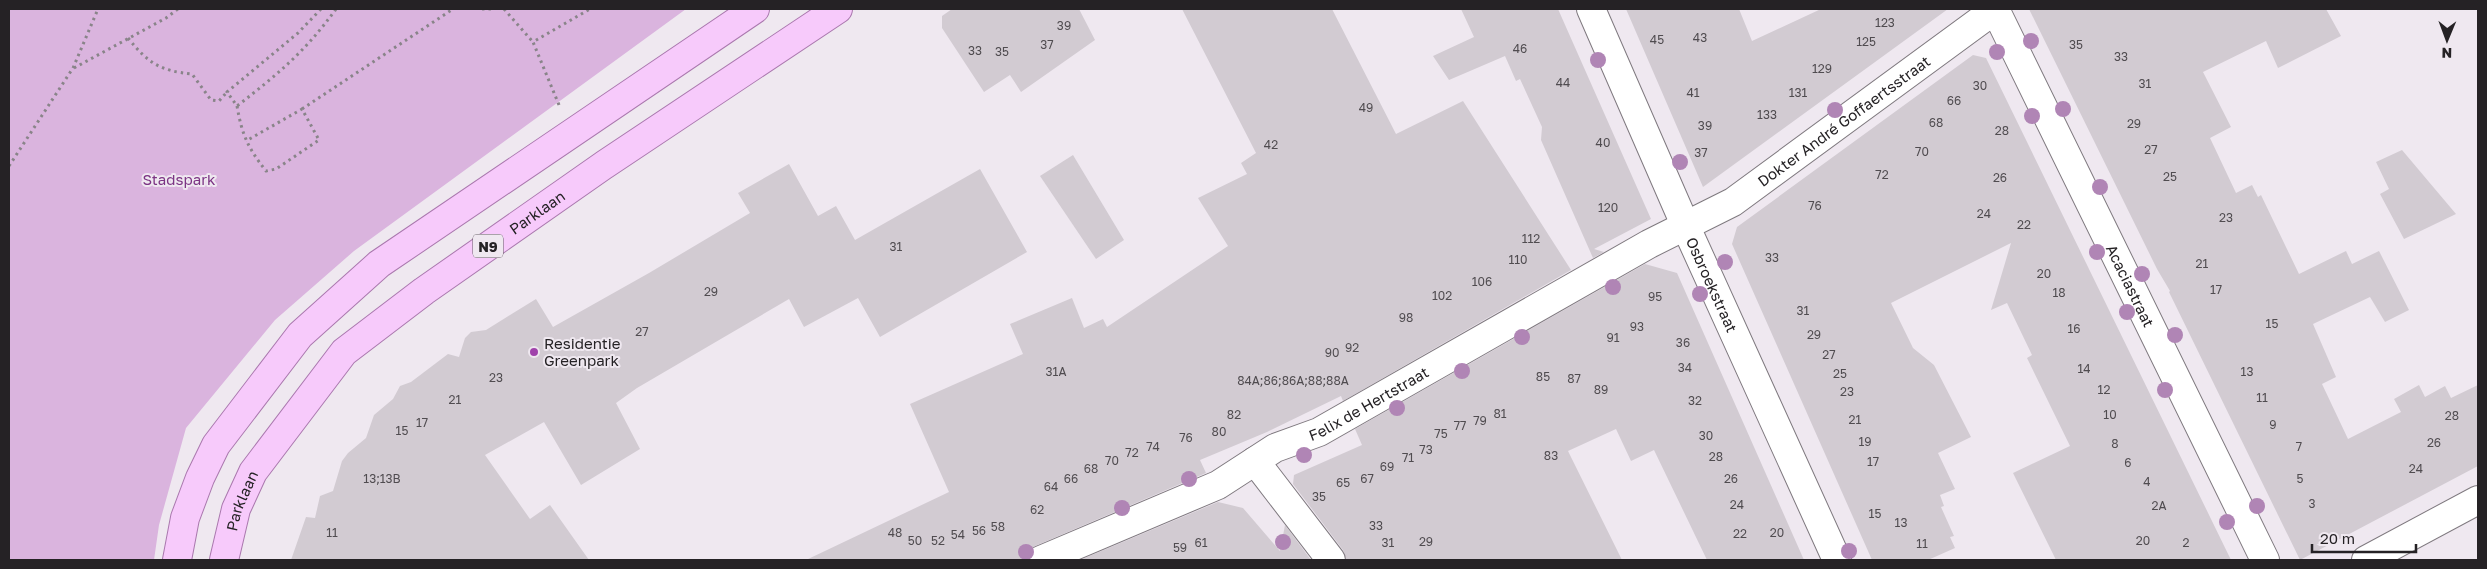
<svg xmlns="http://www.w3.org/2000/svg" width="2487" height="569" font-family="'Golos Text',sans-serif">
  <rect width="100%" height="100%" fill="#efe8f0"/>
  <polygon fill="#dab4de" points="9,9 686,9 354,251 275,320 186,428 159,525 154,560 9,560"/>
  <g fill="#d2cbd2">
    <polygon points="952,9 1079,9 1095,40 1021,92 1010,75 984,92 942,28 942,16"/>
    <polygon points="1182,9 1332,9 1396,134 1463,101 1571,270 1343,401 1341,396 1267,432 1200,460 1206,473 1035,546 1028,551 1026,560 806,560 949,492 910,404 1023,354 1010,324 1072,298 1084,328 1103,319 1107,327 1228,246 1198,198 1247,174 1241,163 1256,153"/>
    <polygon points="1461,9 1558,9 1651,219 1594,249 1604,252 1593,258 1541,140 1542,127 1520,79 1516,81 1505,56 1449,80 1433,56 1474,37"/>
    <polygon points="1626,9 1739,9 1752,41 1821,9 1948,9 1703,187"/>
    <polygon points="2029,9 2326,9 2341,36 2278,68 2266,41 2203,72 2231,127 2210,138 2236,193 2252,185 2258,197 2261,195 2299,274 2346,251 2352,264 2379,251 2409,310 2385,322 2370,297 2313,324 2336,377 2322,384 2348,439 2401,412 2394,399 2419,385 2425,397 2445,386 2451,398 2478,385 2478,466 2300,560 2169,292 2170,291 2157,269"/>
    <polygon points="1973,55 1986,58 2231,560 2056,560 2013,473 2070,446 2027,358 2032,355 2007,303 1991,310 2011,243 1891,303 1913,348 1934,365 1971,437 1938,453 1955,489 1940,495 1944,506 1941,507 1954,536 1950,537 1955,548 1928,560 1872,560 1732,244 1737,227"/>
    <polygon points="2402,150 2456,214 2404,239 2380,194 2389,189 2376,162"/>
    <polygon points="1073,155 1124,240 1096,259 1040,176"/>
    <polygon points="789,164 818,216 836,206 855,240 980,169 1027,252 880,337 858,298 804,327 789,299 637,388 616,403 640,449 581,485 544,422 485,455 530,519 550,505 589,560 291,560 306,517 315,518 320,496 333,491 342,461 348,453 366,438 374,415 393,399 400,386 411,382 448,354 459,357 465,338 471,332 486,330 536,299 553,327 649,273 750,213 738,193"/>
    <polygon points="1645,264 1677,273 1804,560 1707,560 1654,450 1631,461 1616,429 1568,451 1622,560 1346,560 1343,550 1293,484 1294,475 1362,445 1355,429"/>
    <polygon points="1218,502 1243,508 1280,551 1285,525 1311,560 1080,560"/>
  </g>
  <g fill="none" stroke-linecap="round" stroke-linejoin="round">
    <defs>
      <g id="minor">
        <path id="s1" d="M1591 9 1686 227 1837 560"/>
        <path id="s2" d="M1995 9 2265 560"/>
        <polyline points="1255,461 1331,560"/>
        <path id="s3" d="M1041 560 1218 485 1275 448 1319 432 1649 244 1733 202 1996 9"/>
        <polyline points="2366,560 2478,500"/>
      </g>
      <g id="major">
        <polyline points="177,560 185,518 200,478 216,445 300,335 379,264 755,9"/>
        <path id="s4" d="M224 560 236 509 253 472 344 352 424 291 604 165 838 9"/>
      </g>
    </defs>
    <use href="#minor" stroke="#7f797f" stroke-width="30"/>
    <use href="#major" stroke="#aa78ae" stroke-width="30"/>
    <g stroke="#898489" stroke-width="3" stroke-dasharray="2.5 4" stroke-linecap="butt">
      <path d="M321 9 298 33 227 92 237 106C278 74 305 52 336 9"/>
      <polyline points="482,9 495,9"/>
      <polyline points="504,9 533,42"/>
      <path d="M128 38C148 63 160 71 192 74L211 100 219 101 227 92"/>
      <polyline points="74,68 166,18 178,9"/>
      <polyline points="559,105 533,42 590,9"/>
      <path d="M237 106C242 135 248 148 266 171L276 169 319 140 302 109 246 141"/>
      <polyline points="302,109 453,9"/>
      <polyline points="9,166 73,68 98,9"/>
    </g>
    <use href="#minor" stroke="#fff" stroke-width="28"/>
    <use href="#major" stroke="#f7cafb" stroke-width="28"/>
  </g>
  <g fill="#b085b5">
    <circle cx="2031" cy="41" r="8"/>
    <circle cx="1997" cy="52" r="8"/>
    <circle cx="1598" cy="60" r="8"/>
    <circle cx="2063" cy="109" r="8"/>
    <circle cx="1835" cy="110" r="8"/>
    <circle cx="2032" cy="116" r="8"/>
    <circle cx="1680" cy="162" r="8"/>
    <circle cx="2100" cy="187" r="8"/>
    <circle cx="2097" cy="252" r="8"/>
    <circle cx="1725" cy="262" r="8"/>
    <circle cx="2142" cy="274" r="8"/>
    <circle cx="1613" cy="287" r="8"/>
    <circle cx="1700" cy="294" r="8"/>
    <circle cx="2127" cy="312" r="8"/>
    <circle cx="2175" cy="335" r="8"/>
    <circle cx="1522" cy="337" r="8"/>
    <circle cx="1462" cy="371" r="8"/>
    <circle cx="2165" cy="390" r="8"/>
    <circle cx="1397" cy="408" r="8"/>
    <circle cx="1304" cy="455" r="8"/>
    <circle cx="1189" cy="479" r="8"/>
    <circle cx="2257" cy="506" r="8"/>
    <circle cx="1122" cy="508" r="8"/>
    <circle cx="2227" cy="522" r="8"/>
    <circle cx="1283" cy="542" r="8"/>
    <circle cx="1849" cy="551" r="8"/>
    <circle cx="1026" cy="552" r="8"/>
  </g>
  <circle fill="#a042ab" stroke="#efe8f0" stroke-width="2" cx="534" cy="352" r="5"/>
  <g text-anchor="middle" dominant-baseline="central" stroke-width="4" stroke-linejoin="round" paint-order="stroke">
    <g font-size="12" fill="#504c50">
      <text x="1885" y="22">123</text>
      <text x="1064" y="25">39</text>
      <text x="1700" y="37">43</text>
      <text x="1657" y="39">45</text>
      <text x="1866" y="41">125</text>
      <text x="1047" y="44">37</text>
      <text x="2076" y="44">35</text>
      <text x="1520" y="48">46</text>
      <text x="975" y="50">33</text>
      <text x="1002" y="51">35</text>
      <text x="2121" y="56">33</text>
      <text x="1822" y="68">129</text>
      <text x="1563" y="82">44</text>
      <text x="2145" y="83">31</text>
      <text x="1980" y="85">30</text>
      <text x="1693" y="92">41</text>
      <text x="1798" y="92">131</text>
      <text x="1954" y="100">66</text>
      <text x="1366" y="107">49</text>
      <text x="1767" y="114">133</text>
      <text x="1936" y="122">68</text>
      <text x="2134" y="123">29</text>
      <text x="1705" y="125">39</text>
      <text x="2002" y="130">28</text>
      <text x="1603" y="142">40</text>
      <text x="1271" y="144">42</text>
      <text x="2151" y="149">27</text>
      <text x="1922" y="151">70</text>
      <text x="1701" y="152">37</text>
      <text x="1882" y="174">72</text>
      <text x="2170" y="176">25</text>
      <text x="2000" y="177">26</text>
      <text x="1815" y="205">76</text>
      <text x="1608" y="207">120</text>
      <text x="1984" y="213">24</text>
      <text x="2226" y="217">23</text>
      <text x="2024" y="224">22</text>
      <text x="1531" y="238">112</text>
      <text x="896" y="246">31</text>
      <text x="1772" y="257">33</text>
      <text x="1518" y="259">110</text>
      <text x="2202" y="263">21</text>
      <text x="2044" y="273">20</text>
      <text x="1482" y="281">106</text>
      <text x="2216" y="289">17</text>
      <text x="711" y="291">29</text>
      <text x="2059" y="292">18</text>
      <text x="1442" y="295">102</text>
      <text x="1655" y="296">95</text>
      <text x="1803" y="310">31</text>
      <text x="1406" y="317">98</text>
      <text x="2272" y="323">15</text>
      <text x="1637" y="326">93</text>
      <text x="2074" y="328">16</text>
      <text x="642" y="331">27</text>
      <text x="1814" y="334">29</text>
      <text x="1613" y="337">91</text>
      <text x="1683" y="342">36</text>
      <text x="1352" y="347">92</text>
      <text x="1332" y="352">90</text>
      <text x="1829" y="354">27</text>
      <text x="1685" y="367">34</text>
      <text x="2084" y="368">14</text>
      <text x="1056" y="371">31A</text>
      <text x="2247" y="371">13</text>
      <text x="1840" y="373">25</text>
      <text x="1543" y="376">85</text>
      <text x="496" y="377">23</text>
      <text x="1574" y="378">87</text>
      <text x="1293" y="380">84A;86;86A;88;88A</text>
      <text x="1601" y="389">89</text>
      <text x="2104" y="389">12</text>
      <text x="1847" y="391">23</text>
      <text x="2262" y="397">11</text>
      <text x="455" y="399">21</text>
      <text x="1695" y="400">32</text>
      <text x="1500" y="413">81</text>
      <text x="1234" y="414">82</text>
      <text x="2110" y="414">10</text>
      <text x="2452" y="415">28</text>
      <text x="1855" y="419">21</text>
      <text x="1480" y="420">79</text>
      <text x="422" y="422">17</text>
      <text x="2273" y="424">9</text>
      <text x="1460" y="425">77</text>
      <text x="402" y="430">15</text>
      <text x="1219" y="431">80</text>
      <text x="1441" y="433">75</text>
      <text x="1706" y="435">30</text>
      <text x="1186" y="437">76</text>
      <text x="1865" y="441">19</text>
      <text x="2434" y="442">26</text>
      <text x="2115" y="443">8</text>
      <text x="1153" y="446">74</text>
      <text x="2299" y="446">7</text>
      <text x="1426" y="449">73</text>
      <text x="1132" y="452">72</text>
      <text x="1551" y="455">83</text>
      <text x="1716" y="456">28</text>
      <text x="1408" y="457">71</text>
      <text x="1112" y="460">70</text>
      <text x="1873" y="461">17</text>
      <text x="2128" y="462">6</text>
      <text x="1387" y="466">69</text>
      <text x="1091" y="468">68</text>
      <text x="2416" y="468">24</text>
      <text x="382" y="478">13;13B</text>
      <text x="1071" y="478">66</text>
      <text x="1367" y="478">67</text>
      <text x="1731" y="478">26</text>
      <text x="2300" y="478">5</text>
      <text x="2147" y="481">4</text>
      <text x="1343" y="482">65</text>
      <text x="1051" y="486">64</text>
      <text x="1319" y="496">35</text>
      <text x="2312" y="503">3</text>
      <text x="1737" y="504">24</text>
      <text x="2159" y="505">2A</text>
      <text x="1037" y="509">62</text>
      <text x="1875" y="513">15</text>
      <text x="1901" y="522">13</text>
      <text x="1376" y="525">33</text>
      <text x="998" y="526">58</text>
      <text x="979" y="530">56</text>
      <text x="332" y="532">11</text>
      <text x="895" y="532">48</text>
      <text x="1777" y="532">20</text>
      <text x="1740" y="533">22</text>
      <text x="958" y="534">54</text>
      <text x="915" y="540">50</text>
      <text x="938" y="540">52</text>
      <text x="2143" y="540">20</text>
      <text x="1426" y="541">29</text>
      <text x="1201" y="542">61</text>
      <text x="1388" y="542">31</text>
      <text x="2186" y="542">2</text>
      <text x="1922" y="543">11</text>
      <text x="1180" y="547">59</text>
    </g>
    <rect fill="#efe8f0" stroke="#625d62" stroke-width="1" x="473" y="234.5" width="30" height="23" rx="4"/>
    <g font-size="14" font-weight="bold" fill="#252225">
      <text x="488" y="246">N9</text>
    </g>
    <g font-size="15" fill="#252225" stroke="#efe8f0">
      <text stroke="none"><textPath href="#s3" startOffset="918">Dokter André Goffaertsstraat</textPath></text>
      <text stroke="none"><textPath href="#s4" startOffset="482">Parklaan</textPath></text>
      <text stroke="none"><textPath href="#s1" startOffset="301">Osbroekstraat</textPath></text>
      <text stroke="none"><textPath href="#s2" startOffset="308">Acaciastraat</textPath></text>
      <text stroke="none"><textPath href="#s3" startOffset="364">Felix de Hertstraat</textPath></text>
      <text stroke="none"><textPath href="#s4" startOffset="62">Parklaan</textPath></text>
    </g>
    <g font-size="15" fill="#7c3484" stroke="#efe8f0">
      <text x="179" y="179">Stadspark</text>
    </g>
    <g font-size="15" fill="#252225" stroke="#efe8f0" text-anchor="start">
      <text x="544" y="343">Residentie<tspan x="544" dy="17">Greenpark</tspan></text>
    </g>
  </g>
  <rect width="2487" height="569" fill="none" stroke="#252225" stroke-width="20"/>
  <g transform="translate(2447 40) rotate(181)" stroke="#efe8f0" stroke-width="4" paint-order="stroke">
  <path d="M0-4L9 19L0 12L-9 19Z" fill="#252225"/>
  <text y="-8" font-size="14" font-weight="bold" text-anchor="middle" fill="#252225">N</text>
  </g>
  <path d="M2312 544v8h104v-8" fill="none" stroke="#252225" stroke-width="2.5"/>
  <text x="2320" y="544" font-size="15" fill="#252225" stroke="#efe8f0" stroke-width="4" paint-order="stroke">20 m</text>
</svg>
